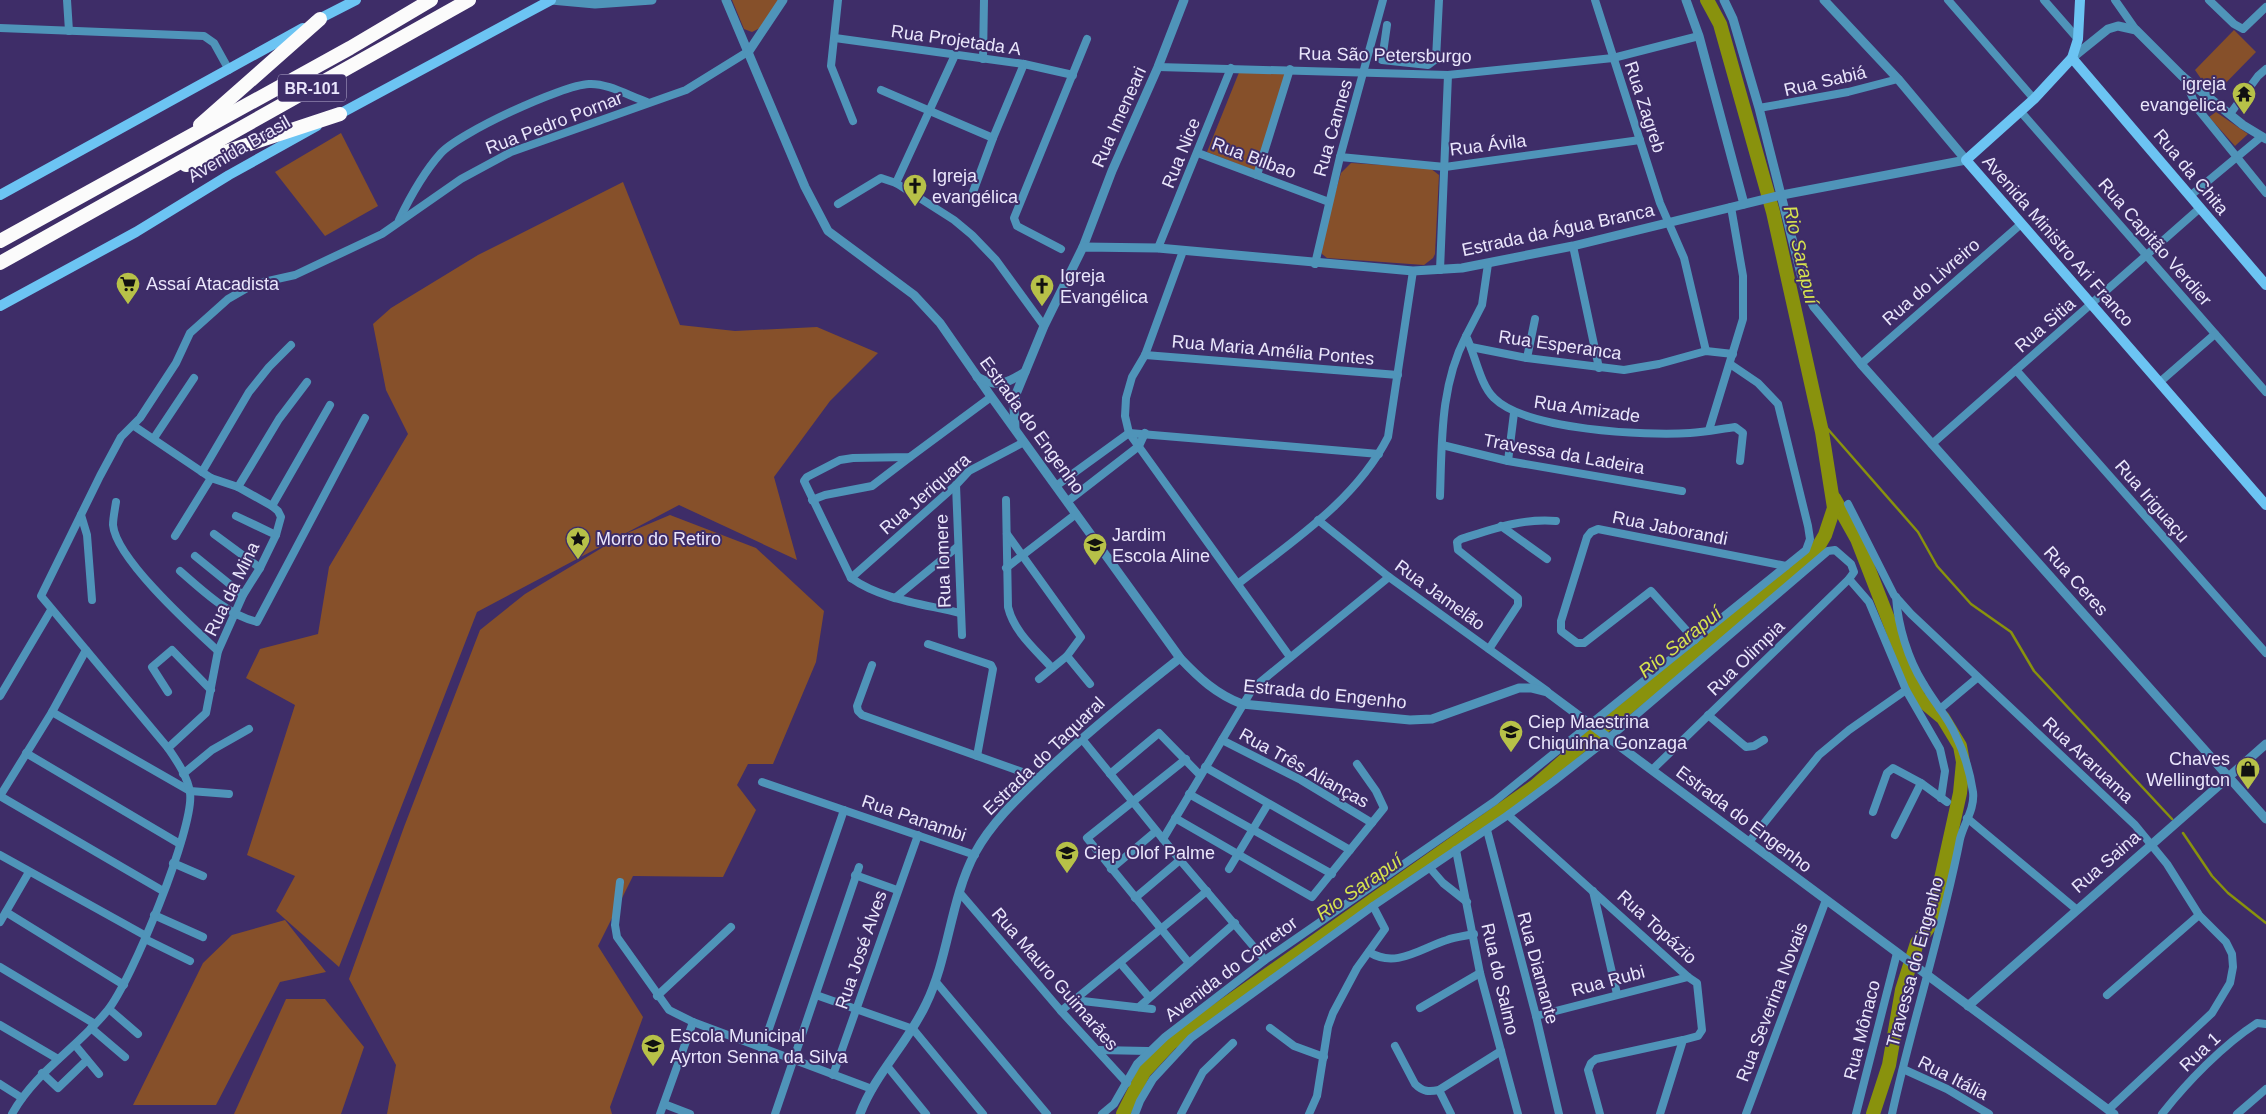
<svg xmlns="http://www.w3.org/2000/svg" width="2266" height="1114" font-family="Arial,sans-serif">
  <rect width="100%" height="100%" fill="#3e2d68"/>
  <g fill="#86502a">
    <polygon points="732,0 779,0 762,27 752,32 744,29"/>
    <polygon points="2234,30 2256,52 2213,96 2195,70"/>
    <polygon points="1240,70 1286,73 1258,172 1207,152"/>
    <polygon points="2216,112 2248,134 2235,146 2209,117"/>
    <polygon points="341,133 378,206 325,236 275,172"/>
    <polygon points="1351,163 1430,168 1439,175 1435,254 1433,258 1424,265 1327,258 1322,254 1319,248 1341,173"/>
    <polygon points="623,182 680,325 735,331 817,327 878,353 830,401 774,477 797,560 679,505 477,612 339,967 276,911 295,876 247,855 295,705 246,678 260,649 318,634 329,567 408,434 386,390 373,324 391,308 478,255"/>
    <polygon points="670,515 756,548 824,611 816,662 773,764 748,764 737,785 756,810 723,877 633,876 598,946 643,1017 610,1107 612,1114 387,1114 396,1065 349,979 404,827 480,630 525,594 625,534"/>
    <polygon points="285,920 326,972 280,982 216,1105 133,1105 203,963 232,935"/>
    <polygon points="286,999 325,999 364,1047 341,1114 234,1114"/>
  </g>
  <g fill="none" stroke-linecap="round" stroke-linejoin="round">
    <g stroke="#89920d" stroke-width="2.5">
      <polyline points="1816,407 1826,427 1918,532 1937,566 1971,604 2011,632 2034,671 2172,819"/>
      <polyline points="2183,833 2212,876 2228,893 2266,923"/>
    </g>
    <g stroke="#89920d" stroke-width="14">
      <polyline points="1834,498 1857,539 1919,698 1943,718 1960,746 1963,762 1960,793 1931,924 1917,943 1902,990 1889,1065 1873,1114"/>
      <polyline points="1123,1114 1144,1072 1171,1043 1535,786 1584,743 1811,559 1825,535 1834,508 1822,432 1773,212 1720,24 1707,0"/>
    </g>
    <g stroke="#4f94b9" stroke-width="8">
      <polyline points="67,0 69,31"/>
      <polyline points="838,0 831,66 853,121"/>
      <polyline points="1595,0 1660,203 1684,258 1706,351"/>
      <polyline points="1948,0 2034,99"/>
      <polyline points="2044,0 2078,39"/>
      <polyline points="2115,0 2136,30"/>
      <polyline points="2209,0 2234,24 2243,29 2266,7"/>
      <polyline points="1387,25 1382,60 1428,65 1436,59 1439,0"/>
      <polyline points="0,28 204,36 214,43 229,70"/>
      <polyline points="835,38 1024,64 1073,75"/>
      <polyline points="983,59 984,0"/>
      <polyline points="1158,67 1448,75 1613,58 1699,36"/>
      <polyline points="2183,76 2197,108 2266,193"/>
      <polyline points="881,90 993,138"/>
      <polyline points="1759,108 1848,92 1898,79"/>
      <polyline points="2021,112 2266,392"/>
      <polyline points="2230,114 2258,76 2266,69"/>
      <polyline points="1198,153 1329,202"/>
      <polyline points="1340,157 1445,167 1640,140"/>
      <polyline points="1257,175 1290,69"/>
      <polyline points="896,183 955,55"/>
      <polyline points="973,192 993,138 1024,64"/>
      <polyline points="2190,196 2261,137"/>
      <polyline points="838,204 881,178 896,183 954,220 972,235 996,260 1044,326"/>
      <path d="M399 220C410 197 424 172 441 153 459 133 562 85 589 84 608 83 629 96 647 102"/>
      <polyline points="1573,246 1599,368"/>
      <polyline points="1158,248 1231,68"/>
      <polyline points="1061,249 1017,226 1014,218 1087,39"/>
      <polyline points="1183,251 1145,355 1132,377 1126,398 1125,416 1129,433 1290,657"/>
      <polyline points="1315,264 1340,157 1383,0"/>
      <path d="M1488 264 1482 305 1466 336C1475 354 1480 385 1494 398 1526 430 1645 436 1690 433 1705 432 1720 429 1735 427L1743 433 1740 461"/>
      <polyline points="1440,270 1448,75"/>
      <polyline points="1471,347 1527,358 1624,370 1659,364 1706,351 1733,354"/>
      <polyline points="1145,355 1398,375"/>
      <polyline points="1527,358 1535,319"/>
      <polyline points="1861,364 2021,224"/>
      <polyline points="2016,370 2266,653"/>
      <polyline points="2161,381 2215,334"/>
      <polyline points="134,426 211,478 238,487 272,506 278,511 281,517 276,535 260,568 243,595 218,651 206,713 168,748"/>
      <polyline points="1709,430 1743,319 1743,276 1731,207"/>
      <polyline points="154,438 194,378"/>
      <polyline points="1932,444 2200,208"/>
      <polyline points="1442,445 1508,461 1682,491"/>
      <polyline points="1508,461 1514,413"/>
      <polyline points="202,472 249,392 269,367 291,345"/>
      <polyline points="956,485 962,635"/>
      <polyline points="1056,486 1129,433 1379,454"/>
      <polyline points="238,487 279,419 307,382"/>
      <path d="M1440 496C1442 441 1440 386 1466 336"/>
      <polyline points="812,500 825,495 872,486 910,457"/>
      <path d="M1006 500 1008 607C1014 632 1035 649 1052 668"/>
      <polyline points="1068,501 1139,446 1145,433"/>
      <path d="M116 502C115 509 113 518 113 525 116 559 193 628 218 651"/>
      <polyline points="1848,504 1894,595 1911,614 2135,825 2167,864 2199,915 2226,942 2232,954 2233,967 2230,983 2212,1013 2108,1110"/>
      <polyline points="272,506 330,405"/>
      <polyline points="81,515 87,535 92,600"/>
      <polyline points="236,516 276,535"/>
      <polyline points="1318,520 1389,577 1547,691"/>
      <polyline points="1501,526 1547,559"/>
      <polyline points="214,534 260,568"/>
      <polyline points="1007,534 1081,637 1067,656 1039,679"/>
      <polyline points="175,536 211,478"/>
      <polyline points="195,556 243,595"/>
      <polyline points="1006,568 1076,514"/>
      <path d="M180 571C203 591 228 615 257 622L365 418"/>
      <polyline points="851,578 956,485 969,471 1024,442"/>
      <polyline points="1849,579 1869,602 1906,690 1940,749 1945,771 1941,798"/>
      <path d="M1239 583C1293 541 1356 500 1388 437L1413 271"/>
      <polyline points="895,598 957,547"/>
      <path d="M960 613C924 604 882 600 851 578L804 481 807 477 840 460 853 458 910 457 991 397"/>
      <polyline points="1695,640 1651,591 1584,643 1577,643 1561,631 1561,621 1587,537 1591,532 1598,529 1786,566"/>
      <polyline points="928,644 991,665 993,669 977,756"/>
      <path d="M1489 649 1518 605V598L1458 550 1457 542 1461 539C1493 529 1522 518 1556 521"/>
      <polyline points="1067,656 1090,684"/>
      <polyline points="872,665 857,706 858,711 862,715 1039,778"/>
      <polyline points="168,692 152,667 172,650 211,690"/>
      <polyline points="0,696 51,610"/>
      <polyline points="1940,709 1977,678"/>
      <polyline points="52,712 190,791 229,794"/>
      <polyline points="1708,715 1746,747 1754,746 1764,740"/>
      <polyline points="1082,739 1180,860 1265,960"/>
      <polyline points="1222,740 1301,780 1372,823"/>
      <polyline points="26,753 180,844"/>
      <polyline points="1186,759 1087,838 1189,963"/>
      <polyline points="1205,767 1350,850"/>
      <polyline points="183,774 212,750 249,729"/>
      <polyline points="1110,774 1159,733 1200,775"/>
      <polyline points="762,782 975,855"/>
      <polyline points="1189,794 1332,874"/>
      <polyline points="0,796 163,891"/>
      <polyline points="0,796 52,712 86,650"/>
      <polyline points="1873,812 1887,773 1893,768 1921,783 1947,802"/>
      <polyline points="1508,815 1688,977 1697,983 1702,1030 1698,1036 1683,1040 1660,1114"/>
      <polyline points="1175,818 1312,897 1384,808 1376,791 1357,764"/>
      <polyline points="1967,818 2076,909"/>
      <polyline points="1487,830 1536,1016 1559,1114"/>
      <polyline points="1895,835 1921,783"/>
      <polyline points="1163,839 1253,688 1389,577"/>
      <polyline points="1749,842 1819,755 1849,730 1906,690"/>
      <polyline points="1456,850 1480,973 1518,1114"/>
      <polyline points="0,855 146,936"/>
      <polyline points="173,863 203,876"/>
      <polyline points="1430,868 1443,883 1467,902"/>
      <polyline points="1111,869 1156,831"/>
      <polyline points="1229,869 1268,804"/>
      <polyline points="855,875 897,890"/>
      <polyline points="620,882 615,925 617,937 669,1010 693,1022 872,1089"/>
      <polyline points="1593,891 1617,994"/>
      <polyline points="960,893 1061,1011 1127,1083"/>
      <polyline points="1135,898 1180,860"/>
      <polyline points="6,912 124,985"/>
      <polyline points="154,915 203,937"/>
      <polyline points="0,922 29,872"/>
      <polyline points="145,939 190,961"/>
      <path d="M1369 952C1396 969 1421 948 1447 940 1455 937 1465 936 1474 934"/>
      <polyline points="1121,964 1149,997"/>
      <polyline points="0,967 95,1024"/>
      <polyline points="936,982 1047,1114"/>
      <polyline points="816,995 913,1029 983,1114"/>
      <polyline points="2107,995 2199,915"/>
      <polyline points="657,996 731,927"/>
      <polyline points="1074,1000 1152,1009"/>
      <polyline points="1139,1007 1235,923"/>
      <polyline points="1420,1008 1480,973"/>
      <polyline points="109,1009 138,1034"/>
      <polyline points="1061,1011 1207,891"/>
      <polyline points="1536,1016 1688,977"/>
      <polyline points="0,1025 58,1059"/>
      <polyline points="91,1028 125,1057"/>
      <polyline points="1270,1028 1294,1046 1324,1057"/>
      <polyline points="75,1045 99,1074"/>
      <path d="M1395 1046 1415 1084C1423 1092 1429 1092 1439 1090L1501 1051"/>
      <polyline points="762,1049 844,810"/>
      <polyline points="1098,1050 1148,1051"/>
      <polyline points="887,1066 926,1114"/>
      <polyline points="1903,1069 1947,1089 1989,1114"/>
      <polyline points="42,1073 58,1088 87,1060"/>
      <polyline points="833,1075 918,835"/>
      <polyline points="0,1084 22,1098"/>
      <polyline points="1439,1090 1451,1114"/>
      <polyline points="664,1104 690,1114"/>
      <path d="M12 1114C35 1072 77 1048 107 1011 131 983 195 826 190 793 188 777 177 761 168 748L41 596 100 476 121 437 140 418 176 363 190 333 228 299 254 284 295 275 382 234 461 179 511 152 686 90 749 51"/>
      <polyline points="660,1114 693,1022"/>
      <polyline points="775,1114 859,867"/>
      <polyline points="1102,1114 1114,1104 1137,1064 1165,1037 1265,960 1495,801 1806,550 1810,539 1808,526 1778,404 1758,383 1730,364"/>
      <polyline points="1135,1114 1140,1101 1153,1079 1191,1038 1373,906 1508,815 1554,781 1609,738 1828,551 1835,550 1851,564 1854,572 1849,579 1652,770"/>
      <polyline points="1181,1114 1203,1072 1233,1043"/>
      <polyline points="1309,1114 1317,1096 1328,1027 1333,1013 1357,968 1385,929 1373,906"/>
      <polyline points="1600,1114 1588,1070 1591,1063 1596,1059 1683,1040"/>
      <polyline points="1746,1114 1826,900"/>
      <polyline points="1856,1114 1897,953"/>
      <path d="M1892 1114C1912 1022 1942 932 1960 839 1964 823 1975 809 1973 792 1970 772 1964 752 1955 734 1947 716 1933 701 1923 683 1908 659 1898 626 1896 597"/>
      <path d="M2162 1114C2187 1082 2223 1045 2257 1023L2266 1024"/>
      <polyline points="2237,1114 2266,1089"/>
    </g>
    <g stroke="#4f94b9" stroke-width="9">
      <polyline points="551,0 595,4 652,0"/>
      <path d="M726 0 805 187 828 231 914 295 940 323 990 395 1180 658C1199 678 1216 694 1242 704L1410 720 1432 719 1519 688H1531L1547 692 2114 1114"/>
      <polyline points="1686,0 1699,36 1744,204"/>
      <polyline points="1724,0 1733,19 1759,108 1804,286 1814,307 1861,364 2266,819"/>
      <polyline points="749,51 783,0"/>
      <polyline points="2072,58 2108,29 2118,26 2136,30 2182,76 2243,125 2266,139"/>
      <polyline points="1083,247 1112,171 1158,67 1184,0"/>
      <path d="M977 377C998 388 1006 384 1025 372"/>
      <polyline points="1015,428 1014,407 1016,394 1044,326 1083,247 1158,248 1413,271 1462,268 1573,246 1782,195 1966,160 1898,79 1824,0"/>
      <polyline points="1968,1006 2266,744"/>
      <path d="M860 1114C875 1074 908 1043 926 1004 949 957 950 900 975 853 992 822 1018 798 1044 773 1087 733 1133 695 1180 658"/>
    </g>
    <g stroke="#6cc4f3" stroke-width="10">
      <polyline points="2080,0 2078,39 2072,58 2034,99 1966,160 2266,505"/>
      <polyline points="315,21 356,0"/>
      <polyline points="2072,58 2266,285"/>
      <polyline points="334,117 551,0"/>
      <polyline points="0,195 303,28"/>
      <polyline points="0,306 136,232 229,175 317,126"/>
    </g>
    <g stroke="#fbfbfb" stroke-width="14">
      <polyline points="200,125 320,19"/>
      <polyline points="186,165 340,114"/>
      <polyline points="0,241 350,48 431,0"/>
      <polyline points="0,263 469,0"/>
    </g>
  </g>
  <defs>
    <symbol id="temple-pin" viewBox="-11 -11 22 30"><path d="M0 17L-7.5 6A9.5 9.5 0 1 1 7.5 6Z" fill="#b7c148" stroke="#3e2d68"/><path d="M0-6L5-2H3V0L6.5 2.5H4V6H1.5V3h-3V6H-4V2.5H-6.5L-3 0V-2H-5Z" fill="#111"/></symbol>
    <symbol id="church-pin" viewBox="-11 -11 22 30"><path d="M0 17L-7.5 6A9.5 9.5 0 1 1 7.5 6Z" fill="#b7c148" stroke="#3e2d68"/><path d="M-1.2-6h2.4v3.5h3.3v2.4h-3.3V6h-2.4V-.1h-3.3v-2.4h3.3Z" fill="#111"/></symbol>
    <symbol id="supermarket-pin" viewBox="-11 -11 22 30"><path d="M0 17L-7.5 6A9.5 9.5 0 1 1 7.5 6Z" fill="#b7c148" stroke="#3e2d68"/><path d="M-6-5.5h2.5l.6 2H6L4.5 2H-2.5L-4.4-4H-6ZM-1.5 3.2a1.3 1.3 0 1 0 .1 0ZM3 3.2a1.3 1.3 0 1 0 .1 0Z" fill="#111"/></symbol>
    <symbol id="sight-pin" viewBox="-11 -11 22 30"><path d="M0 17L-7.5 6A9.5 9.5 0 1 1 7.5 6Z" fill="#b7c148" stroke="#3e2d68"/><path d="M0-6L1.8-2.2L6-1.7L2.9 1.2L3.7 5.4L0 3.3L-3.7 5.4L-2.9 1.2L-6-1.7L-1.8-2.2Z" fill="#111"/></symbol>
    <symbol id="school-pin" viewBox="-11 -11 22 30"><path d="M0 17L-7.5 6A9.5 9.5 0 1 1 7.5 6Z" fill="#b7c148" stroke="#3e2d68"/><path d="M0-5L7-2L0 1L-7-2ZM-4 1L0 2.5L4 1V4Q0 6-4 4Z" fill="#111"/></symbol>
    <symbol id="shop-pin" viewBox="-11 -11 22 30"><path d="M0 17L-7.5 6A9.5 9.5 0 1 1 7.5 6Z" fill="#b7c148" stroke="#3e2d68"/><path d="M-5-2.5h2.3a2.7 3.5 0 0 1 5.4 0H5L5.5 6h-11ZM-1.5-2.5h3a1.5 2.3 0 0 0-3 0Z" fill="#111"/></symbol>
  </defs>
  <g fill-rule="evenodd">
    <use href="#temple-pin" x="2230" y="80" width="28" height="38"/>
    <use href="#church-pin" x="901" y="172" width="28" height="38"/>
    <use href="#supermarket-pin" x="114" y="270" width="28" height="38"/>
    <use href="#church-pin" x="1028" y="272" width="28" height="38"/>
    <use href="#sight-pin" x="564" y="525" width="28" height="38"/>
    <use href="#school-pin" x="1081" y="531" width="28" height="38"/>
    <use href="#school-pin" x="1497" y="718" width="28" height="38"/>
    <use href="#shop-pin" x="2234" y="755" width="28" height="38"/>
    <use href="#school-pin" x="1053" y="839" width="28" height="38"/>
    <use href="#school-pin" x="639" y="1032" width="28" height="38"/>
  </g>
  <g text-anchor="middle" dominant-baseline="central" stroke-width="4" stroke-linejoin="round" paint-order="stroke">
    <rect fill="#3e2d68" stroke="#b6aed0" stroke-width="1" x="278" y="74.5" width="68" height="27" rx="4"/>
    <g font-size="16" font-weight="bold" fill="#eae6fc">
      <text x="312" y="88">BR-101</text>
    </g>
    <g font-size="18" fill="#eae6fc" stroke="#3e2d68">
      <text transform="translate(956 40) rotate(8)">Rua Projetada A</text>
      <text transform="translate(1385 55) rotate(1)">Rua São Petersburgo</text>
      <text transform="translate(1825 81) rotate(-13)">Rua Sabiá</text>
      <text transform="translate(1645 107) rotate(72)">Rua Zagreb</text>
      <text transform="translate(1119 117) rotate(-66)">Rua Imeneari</text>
      <text transform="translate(554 123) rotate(-21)">Rua Pedro Pornar</text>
      <text transform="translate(1333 128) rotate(-74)">Rua Cannes</text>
      <text transform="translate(1488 145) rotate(-7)">Rua Ávila</text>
      <text transform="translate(239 149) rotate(-30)">Avenida Brasil</text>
      <text transform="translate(1181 153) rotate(-68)">Rua Nice</text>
      <text transform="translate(1254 158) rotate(20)">Rua Bilbao</text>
      <text transform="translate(2191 172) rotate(50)">Rua da Chita</text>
      <text transform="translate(1558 230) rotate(-12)">Estrada da Água Branca</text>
      <text transform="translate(2058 241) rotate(49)">Avenida Ministro Ari Franco</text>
      <text transform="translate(2155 242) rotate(49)">Rua Capitão Verdier</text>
      <text transform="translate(1931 282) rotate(-41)">Rua do Livreiro</text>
      <text transform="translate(2045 325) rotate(-41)">Rua Sitia</text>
      <text transform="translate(1560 345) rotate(8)">Rua Esperanca</text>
      <text transform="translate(1273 350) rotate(5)">Rua Maria Amélia Pontes</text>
      <text transform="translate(1587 409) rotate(8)">Rua Amizade</text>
      <text transform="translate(1032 425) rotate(54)">Estrada do Engenho</text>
      <text transform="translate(1564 454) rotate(10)">Travessa da Ladeira</text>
      <text transform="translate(925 494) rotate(-41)">Rua Jeriquara</text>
      <text transform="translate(2152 501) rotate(49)">Rua Iriguaçu</text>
      <text transform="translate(1670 528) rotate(11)">Rua Jaborandi</text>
      <text transform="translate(943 561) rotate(-92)">Rua Iomere</text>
      <text transform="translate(2076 581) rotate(48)">Rua Ceres</text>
      <text transform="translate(232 589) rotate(-64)">Rua da Mina</text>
      <text transform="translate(1440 595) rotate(36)">Rua Jamelão</text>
      <text transform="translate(1746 658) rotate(-44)">Rua Olimpia</text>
      <text transform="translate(1325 694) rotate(6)">Estrada do Engenho</text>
      <text transform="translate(1044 756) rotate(-44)">Estrada do Taquaral</text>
      <text transform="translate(2088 760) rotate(43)">Rua Araruama</text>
      <text transform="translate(1304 768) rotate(29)">Rua Três Alianças</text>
      <text transform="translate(914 818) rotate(19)">Rua Panambi</text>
      <text transform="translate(1744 819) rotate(37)">Estrada do Engenho</text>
      <text transform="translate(2106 862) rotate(-41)">Rua Saina</text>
      <text transform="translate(1657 927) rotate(42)">Rua Topázio</text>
      <text transform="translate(861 950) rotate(-71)">Rua José Alves</text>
      <text transform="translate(1915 962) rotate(-75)">Travessa do Engenho</text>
      <text transform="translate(1538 968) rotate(75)">Rua Diamante</text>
      <text transform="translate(1231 969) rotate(-37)">Avenida do Corretor</text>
      <text transform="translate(1055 979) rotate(49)">Rua Mauro Guimarães</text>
      <text transform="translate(1500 979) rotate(77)">Rua do Salmo</text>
      <text transform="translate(1608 981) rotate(-15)">Rua Rubi</text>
      <text transform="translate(1772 1002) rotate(-69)">Rua Severina Novais</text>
      <text transform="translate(1862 1030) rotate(-76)">Rua Mônaco</text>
      <text transform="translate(2200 1052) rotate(-43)">Rua 1</text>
      <text transform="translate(1953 1078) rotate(27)">Rua Itália</text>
    </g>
    <g font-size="18" fill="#eae6fc" stroke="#3e2d68" text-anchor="start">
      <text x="2226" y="84" text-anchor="end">igreja<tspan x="2226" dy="21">evangelica</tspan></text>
      <text x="932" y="176">Igreja<tspan x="932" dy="21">evangélica</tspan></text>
      <text x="1060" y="276">Igreja<tspan x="1060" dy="21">Evangélica</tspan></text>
      <text x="146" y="284">Assaí Atacadista</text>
      <text x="1112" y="535">Jardim<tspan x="1112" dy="21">Escola Aline</tspan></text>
      <text x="596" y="539">Morro do Retiro</text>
      <text x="1528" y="722">Ciep Maestrina<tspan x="1528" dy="21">Chiquinha Gonzaga</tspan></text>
      <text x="2230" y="759" text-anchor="end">Chaves<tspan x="2230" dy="21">Wellington</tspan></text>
      <text x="1084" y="853">Ciep Olof Palme</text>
      <text x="670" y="1036">Escola Municipal<tspan x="670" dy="21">Ayrton Senna da Silva</tspan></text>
    </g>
    <g font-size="19" font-style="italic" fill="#d7e34e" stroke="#3e2d68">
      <text transform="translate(1801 255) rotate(77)">Rio Sarapuí</text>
      <text transform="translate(1680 642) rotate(-39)">Rio Sarapuí</text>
      <text transform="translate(1359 887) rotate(-35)">Rio Sarapuí</text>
    </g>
  </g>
</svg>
